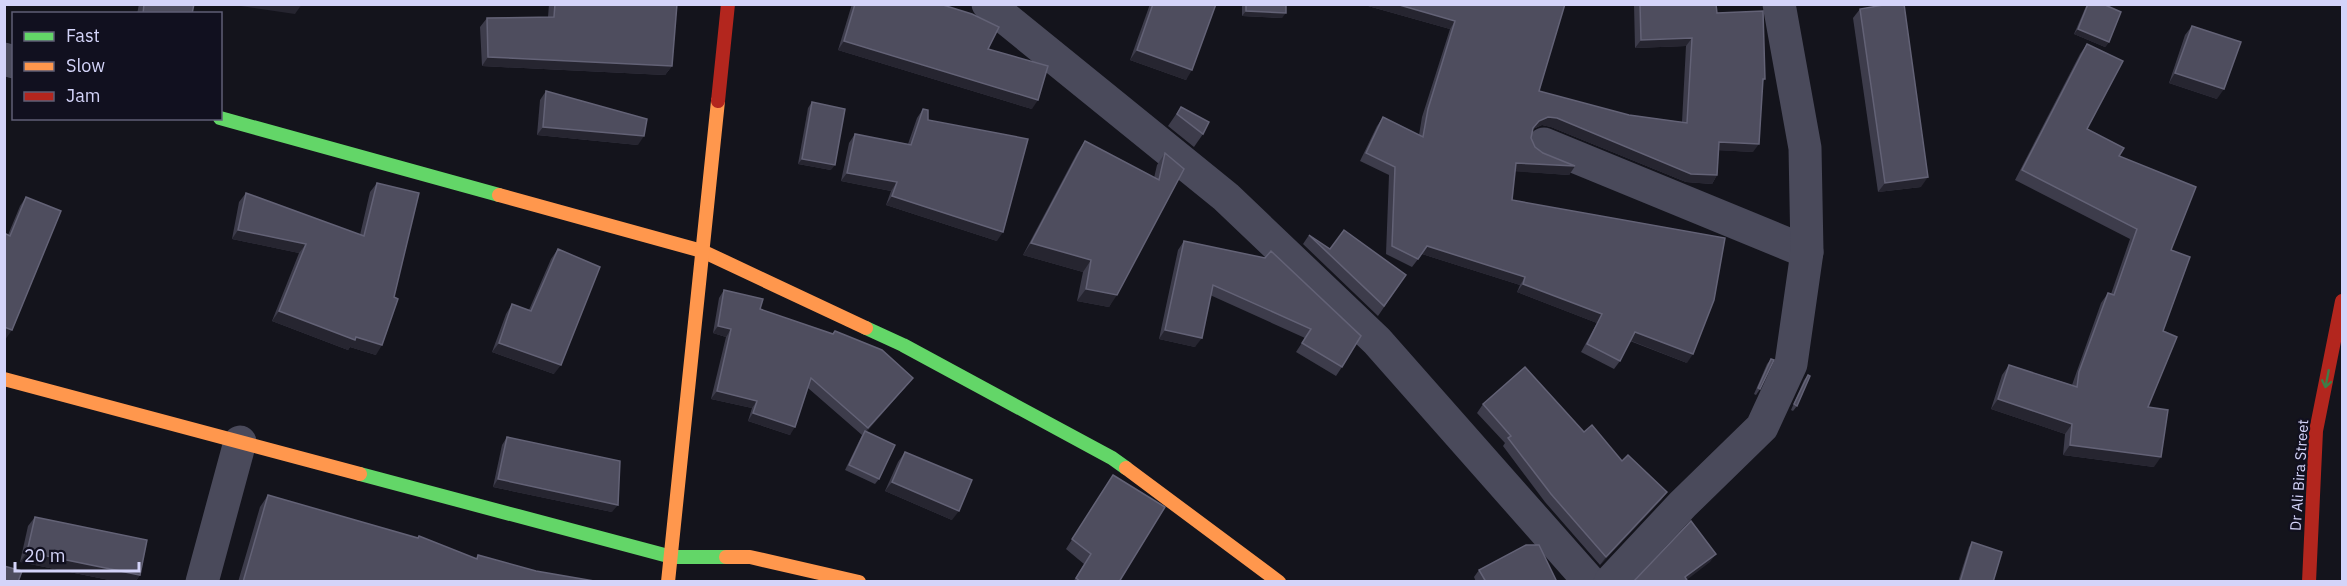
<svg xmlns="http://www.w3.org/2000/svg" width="2347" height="586" font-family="'IBM Plex Sans',sans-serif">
  <rect width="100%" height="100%" fill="#14141c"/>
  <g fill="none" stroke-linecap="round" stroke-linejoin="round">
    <g stroke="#4a4a5b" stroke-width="33">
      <polyline points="988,4 1226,197 1377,341 1590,582"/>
      <polyline points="4,59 14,62"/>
      <polyline points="1544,144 1807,252"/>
      <polyline points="202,582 240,442"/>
      <polyline points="1610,582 1683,504 1762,427 1791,364 1807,252 1805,148 1779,4"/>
    </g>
    <g stroke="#63d668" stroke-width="14">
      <polyline points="220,118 499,195"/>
      <polyline points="866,328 903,345 1112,458 1126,468"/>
      <polyline points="360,474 672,557 726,557"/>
    </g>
    <g stroke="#ff974d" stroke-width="14">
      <polyline points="499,195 702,251 866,328"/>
      <polyline points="4,379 360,474"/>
      <polyline points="1126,468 1279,582"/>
      <polyline points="726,557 750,557 859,582"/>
      <polyline points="668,582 718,101"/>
    </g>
    <g stroke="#b3261e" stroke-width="14">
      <polyline points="718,101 728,4"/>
      <polyline points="2309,582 2316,431 2342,301"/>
    </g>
  </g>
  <g fill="#3d3c4b">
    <polygon points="139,4 194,4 192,14 137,14"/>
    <polygon points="549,4 677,4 672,66 665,75 482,66 480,27 487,18 548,17"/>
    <polygon points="852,4 940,4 988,49 1032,109 838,50"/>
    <polygon points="1150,4 1216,4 1186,80 1130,60"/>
    <polygon points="1242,4 1286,4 1282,18 1242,16"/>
    <polygon points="1361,4 1565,4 1539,91 1629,115 1682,122 1686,46 1635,48 1634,4 1716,4 1717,13 1765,79 1762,82 1753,152 1718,150 1717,175 1712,184 1686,182 1551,127 1542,125 1533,129 1531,138 1535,147 1543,153 1575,166 1569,175 1515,171 1512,200 1687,363 1630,341 1620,361 1614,369 1581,352 1597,323 1517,292 1520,285 1422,254 1412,267 1386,254 1389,175 1360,161 1377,126 1383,117 1419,135 1422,117 1450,29"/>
    <polygon points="2087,4 2103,4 2109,42 2105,47 2074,34"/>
    <polygon points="1860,9 1921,187 1878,192 1853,18"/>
    <polygon points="2192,26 2217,99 2169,83 2185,35"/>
    <polygon points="2087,44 2087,129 2119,156 2171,250 2163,331 2148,407 2154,467 2063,455 2065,434 1991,409 2002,375 2009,365 2072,385 2101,303 2108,293 2111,294 2130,239 2015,180 2080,54"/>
    <polygon points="546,91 638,145 537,135 540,100"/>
    <polygon points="812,102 831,170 798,164 808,108"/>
    <polygon points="1181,107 1203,134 1194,147 1168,126"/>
    <polygon points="923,109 928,120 997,241 886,205 891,191 841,181 849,143 855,134 908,144 917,118"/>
    <polygon points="1085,141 1154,178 1157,165 1165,153 1184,169 1109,307 1077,301 1083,272 1023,255 1077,153"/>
    <polygon points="377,183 376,355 350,347 348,350 272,321 299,253 232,239 239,202 246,193 360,235 370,192"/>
    <polygon points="26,197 5,340 4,340 4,233 8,235 20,206"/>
    <polygon points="1309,235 1330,249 1406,275 1378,316 1303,244"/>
    <polygon points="1184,241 1265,258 1342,367 1336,376 1296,352 1305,338 1210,295 1195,347 1159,339 1178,250"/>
    <polygon points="558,249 554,374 492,352 506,314 512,304 529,310 551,259"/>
    <polygon points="724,290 760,309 832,334 835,331 913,378 907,385 866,432 879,479 875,484 845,470 862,435 808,388 790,435 748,421 752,408 711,399 726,337 713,333 719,298"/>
    <polygon points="1771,359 1760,389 1756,395 1754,394 1767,364"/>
    <polygon points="1808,375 1797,406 1793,411 1791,410 1804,380"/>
    <polygon points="1483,404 1584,432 1622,461 1667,492 1661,500 1600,565 1545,502 1503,446 1505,443 1477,413"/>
    <polygon points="507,437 612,512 493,487 502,445"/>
    <polygon points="905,452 952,520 885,491 898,462"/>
    <polygon points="1113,475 1119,582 1073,582 1084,564 1066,549"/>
    <polygon points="268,495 476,559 478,555 536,571 600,582 238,582 260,507"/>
    <polygon points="35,517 140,575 135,582 119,582 20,562 28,526"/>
    <polygon points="1972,542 1993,582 1958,582 1969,547"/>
    <polygon points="1479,570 1557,582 1476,582 1474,577"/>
  </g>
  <g fill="#262530">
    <polygon points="227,4 302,4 295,14"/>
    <polygon points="1361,4 1396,4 1455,21 1450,29"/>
    <polygon points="1246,11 1286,13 1282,18 1242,16"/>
    <polygon points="2078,29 2109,42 2105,47 2074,34"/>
    <polygon points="1692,38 1686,46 1635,48 1641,40"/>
    <polygon points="844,41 1038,100 1032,109 838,50"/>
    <polygon points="1137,50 1192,70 1186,80 1130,60"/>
    <polygon points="488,57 672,66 665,75 482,66"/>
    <polygon points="2175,73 2224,89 2217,99 2169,83"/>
    <polygon points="1548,117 1557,118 1717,175 1712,184 1686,182 1551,127 1542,125 1533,129 1539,121"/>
    <polygon points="543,127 644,136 638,145 537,135"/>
    <polygon points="1719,142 1759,144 1753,152 1713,150"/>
    <polygon points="802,159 835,165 831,170 798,164"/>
    <polygon points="1516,163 1575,166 1569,175 1510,171"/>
    <polygon points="847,173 897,182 891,191 841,181"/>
    <polygon points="1928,177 1921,187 1878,192 1885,183"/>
    <polygon points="892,196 1003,232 997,241 886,205"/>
    <polygon points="238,230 306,244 299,253 232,239"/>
    <polygon points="1031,243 1091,260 1083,272 1023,255"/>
    <polygon points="1427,246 1525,277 1520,285 1422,254"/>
    <polygon points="1523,284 1602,314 1597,323 1517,292"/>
    <polygon points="1086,289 1117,295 1109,307 1077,301"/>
    <polygon points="279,311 356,337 382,345 376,355 350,347 348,350 272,321"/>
    <polygon points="718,326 731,329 726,337 713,333"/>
    <polygon points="4,327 12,330 5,340 4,340"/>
    <polygon points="1165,330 1202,338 1195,347 1159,339"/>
    <polygon points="1635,332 1693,354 1687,363 1629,340"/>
    <polygon points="499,343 561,365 554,374 492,352"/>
    <polygon points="913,378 907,385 863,436 868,428"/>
    <polygon points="717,391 757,401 752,408 711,399"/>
    <polygon points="1998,399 2072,424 2065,434 1991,409"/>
    <polygon points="753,413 795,427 790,435 748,421"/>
    <polygon points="2070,445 2161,457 2154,467 2063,455"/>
    <polygon points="498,479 618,505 612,512 493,487"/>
    <polygon points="892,482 959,511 952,520 885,491"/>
    <polygon points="1667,492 1661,500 1600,565 1606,557"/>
    <polygon points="27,552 140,575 135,582 119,582 20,562"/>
    <polygon points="1716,554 1710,562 1684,582 1685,577"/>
  </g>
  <g fill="#4e4d5e" stroke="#636276" stroke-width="1.5">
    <polygon points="144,4 194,4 192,14 143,14"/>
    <polygon points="555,4 677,4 672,66 488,57 487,18 554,17"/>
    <polygon points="855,4 940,4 972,14 999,27 988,49 1048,66 1038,100 844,41"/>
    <polygon points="1153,4 1216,4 1192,70 1137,50"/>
    <polygon points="1246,4 1286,4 1286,13 1246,11"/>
    <polygon points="1396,4 1565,4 1539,91 1629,115 1687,123 1692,38 1641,40 1640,4 1716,4 1717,13 1763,11 1765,79 1763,79 1759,144 1719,142 1717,175 1691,174 1557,118 1548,117 1539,121 1533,128 1531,138 1535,147 1543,153 1575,166 1516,163 1512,200 1725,238 1714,300 1693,354 1635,332 1620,361 1587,344 1602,314 1523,284 1525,277 1427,246 1418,259 1392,246 1395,167 1366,153 1383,117 1423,137 1428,109 1455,21"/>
    <polygon points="1889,4 1904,4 1928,177 1885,183 1860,9"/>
    <polygon points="2088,4 2103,4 2121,12 2109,42 2078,29"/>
    <polygon points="2192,26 2241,42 2224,89 2175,73"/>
    <polygon points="2087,44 2123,61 2087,129 2124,148 2119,156 2196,187 2171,250 2190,257 2163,331 2177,337 2148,407 2168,410 2161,457 2070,445 2072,424 1998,399 2009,365 2077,387 2079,372 2108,293 2114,295 2137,229 2022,170"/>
    <polygon points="546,91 647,119 644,136 543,127"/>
    <polygon points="812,102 845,109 835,165 802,159"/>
    <polygon points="1181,107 1209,122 1203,134 1177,114"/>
    <polygon points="923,109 928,110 928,120 1028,139 1003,232 892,196 897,182 847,173 855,134 911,145"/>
    <polygon points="1085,141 1159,180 1165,153 1184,169 1117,295 1086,289 1091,260 1031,243"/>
    <polygon points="377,183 419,193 394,297 398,299 382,345 356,337 355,340 279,311 306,244 238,230 246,193 364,236"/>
    <polygon points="26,197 61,211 12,330 4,327 4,233 10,236"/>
    <polygon points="1344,230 1406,275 1384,306 1309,235 1330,249"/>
    <polygon points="1184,241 1265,258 1271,251 1361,336 1342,367 1302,343 1311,329 1213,285 1202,338 1165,330"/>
    <polygon points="558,249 600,267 561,365 499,343 512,304 531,311"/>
    <polygon points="724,290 763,299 760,309 833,334 835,331 882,350 913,378 868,428 811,378 795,427 753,413 757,401 717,391 731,329 718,326"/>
    <polygon points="1771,359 1774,360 1760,389 1758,388"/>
    <polygon points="1525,367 1584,432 1592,425 1622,461 1628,455 1667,492 1606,557 1551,494 1508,438 1511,436 1483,404"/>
    <polygon points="1808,375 1810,376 1797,406 1794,404"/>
    <polygon points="865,431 895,445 879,479 849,465"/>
    <polygon points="507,437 620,461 618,505 498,479"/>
    <polygon points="905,452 972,480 959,511 892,482"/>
    <polygon points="1113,475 1165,507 1119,582 1081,582 1076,578 1091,554 1072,539"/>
    <polygon points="268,495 418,538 419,536 477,559 478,555 536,571 600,582 243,582"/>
    <polygon points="35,517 147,540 140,575 27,552"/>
    <polygon points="1691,521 1716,554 1685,577 1688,582 1633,582"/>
    <polygon points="1972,542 2002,552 1993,582 1960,582"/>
    <polygon points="1526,545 1539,545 1557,582 1486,582 1479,570"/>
    <polygon points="4,566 22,571 18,582 4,582"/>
  </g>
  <defs><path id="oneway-shaft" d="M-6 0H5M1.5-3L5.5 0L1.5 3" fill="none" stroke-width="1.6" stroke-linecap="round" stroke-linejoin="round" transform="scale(1.5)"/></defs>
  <use stroke="#3e7d47" href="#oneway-shaft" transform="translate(2327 379) rotate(101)"/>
  <g text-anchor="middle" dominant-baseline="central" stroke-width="4.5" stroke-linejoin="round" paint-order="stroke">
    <g font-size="15" fill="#d4d4f9" stroke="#11101f">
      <text transform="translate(2299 475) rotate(-86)">Dr Ali Bira Street</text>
    </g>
  </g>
  <rect width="2347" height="586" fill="none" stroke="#d4d4f9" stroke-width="12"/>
  <rect x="12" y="12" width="210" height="108" fill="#11101f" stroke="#5f5e76" stroke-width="1.5"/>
  <rect x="24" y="32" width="30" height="9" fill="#63d668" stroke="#5f5e76" stroke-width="1.5"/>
  <text x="66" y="42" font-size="18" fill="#d4d4f9">Fast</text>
  <rect x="24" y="62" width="30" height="9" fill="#ff974d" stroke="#5f5e76" stroke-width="1.5"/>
  <text x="66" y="72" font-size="18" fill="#d4d4f9">Slow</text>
  <rect x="24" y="92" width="30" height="9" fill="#b3261e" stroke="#5f5e76" stroke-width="1.5"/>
  <text x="66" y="102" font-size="18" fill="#d4d4f9">Jam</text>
  <path d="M15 562v9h124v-9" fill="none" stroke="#d4d4f9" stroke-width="3"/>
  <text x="24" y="562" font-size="18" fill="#d4d4f9" stroke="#11101f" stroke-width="4.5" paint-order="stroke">20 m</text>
</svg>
